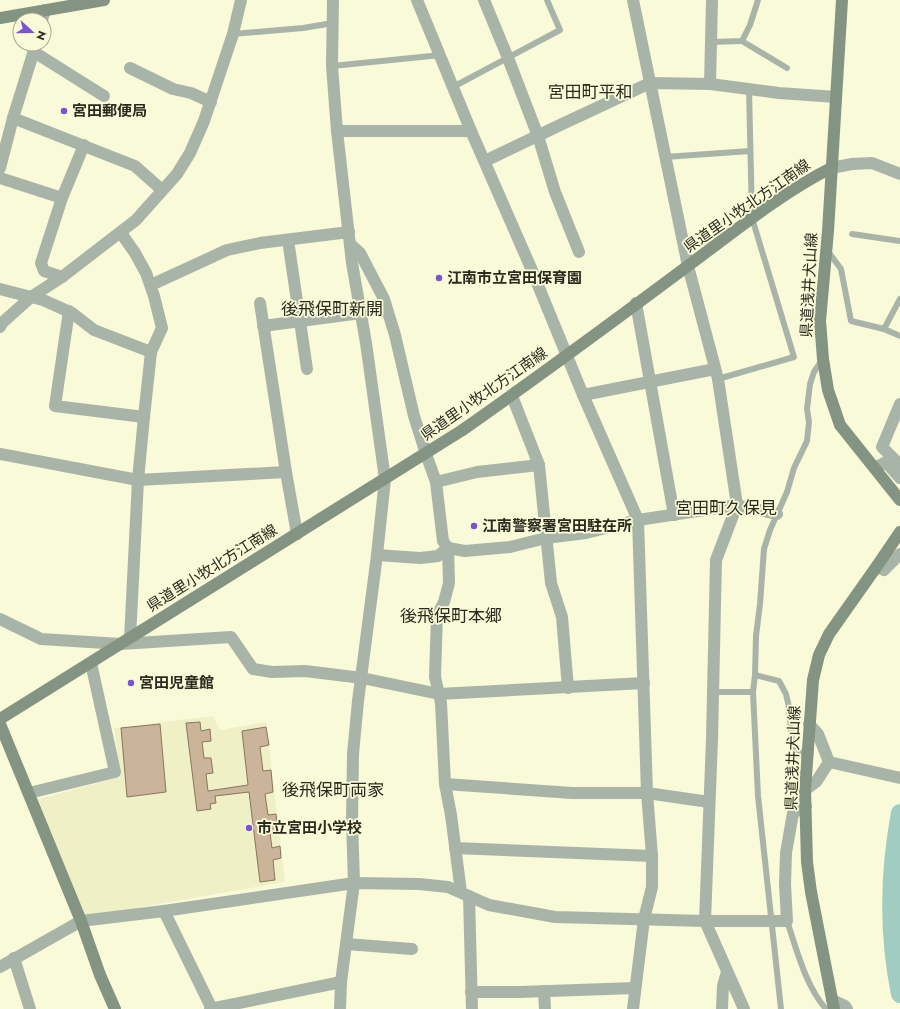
<svg xmlns="http://www.w3.org/2000/svg" width="900" height="1009" font-family="Jost,'Noto Sans JP',sans-serif">
  <rect width="100%" height="100%" fill="#f9fad8"/>
  <polygon fill="#eff0c6" points="213,716 220,730 266,722 285,882 84,917 35,800 120,777 114,728"/>
  <g fill="none" stroke-linecap="round" stroke-linejoin="round">
    <path stroke="#a0ccc1" stroke-width="18" d="M900 813C889 872 888 935 900 994"/>
  </g>
  <g fill="#cab59a" stroke="#89755c">
    <polygon points="200,722 201,731 210,729 211,741 202,742 204,758 211,758 213,773 206,774 208,791 248,785 242,731 266,727 269,745 260,747 263,771 271,770 273,792 265,794 268,815 276,814 278,831 270,833 272,848 280,846 281,858 273,860 275,880 260,882 249,792 215,796 216,803 210,804 211,809 197,811 186,723"/>
    <polygon points="160,724 166,792 127,797 121,728"/>
  </g>
  <g fill="none" stroke-linecap="round" stroke-linejoin="round">
    <g stroke="#a9b4a8" stroke-width="6">
      <polyline points="233,34 303,28 333,23"/>
      <polyline points="742,41 787,68"/>
      <polyline points="711,42 742,41 750,25 758,0"/>
      <polyline points="332,66 441,55"/>
      <polyline points="453,87 560,30 547,0"/>
      <polyline points="665,157 750,151"/>
      <polyline points="852,234 900,241"/>
      <polyline points="827,250 841,269 851,321 884,329 900,336"/>
      <polyline points="884,329 900,299"/>
      <polyline points="718,379 794,357 752,218 749,89"/>
      <polyline points="755,675 779,681 786,694 789,707 792,743 806,759"/>
      <polyline points="713,692 753,692"/>
      <path d="M787 921C797 950 805 985 826 1009"/>
      <polyline points="781,1009 758,796 753,692 755,675 756,636 760,604 764,549 770,530 787,492 794,468 807,441 809,422 807,409 810,384 814,372 822,360"/>
    </g>
    <g stroke="#a9b4a8" stroke-width="12">
      <polyline points="333,0 332,66 337,131 352,263 366,343 385,479 377,555 358,701 353,754 352,821 354,883 341,982 340,1009"/>
      <polyline points="417,0 471,131 531,268 583,395 638,520 647,793 652,856 652,887 644,919 633,1009"/>
      <polyline points="484,0 508,58 538,136 555,192 579,252"/>
      <polyline points="633,0 688,266 718,379 737,505 716,560 712,739 705,921 744,1009"/>
      <polyline points="42,20 45,10"/>
      <polyline points="34,52 104,96"/>
      <polyline points="130,68 173,89 191,93 211,102"/>
      <polyline points="710,84 712,0"/>
      <polyline points="13,118 135,166 162,190"/>
      <polyline points="337,131 471,131"/>
      <polyline points="485,161 558,126 650,83 710,84 779,93 836,97"/>
      <polyline points="0,168 13,118 36,44"/>
      <polyline points="831,168 852,164 872,163 900,174"/>
      <polyline points="0,178 62,198"/>
      <polyline points="121,233 135,253 146,273 154,296 162,328 151,352 144,417 138,480 130,639"/>
      <polyline points="288,240 307,369"/>
      <polyline points="350,244 360,253 384,299 395,335 414,416 426,454 436,482 443,541 448,548 449,583 444,602 437,615 435,677 441,703 445,784 451,815 461,892"/>
      <polyline points="62,277 44,271 41,263 62,198 84,145"/>
      <polyline points="151,285 227,250 260,243 349,232"/>
      <polyline points="0,289 43,300 72,313 94,330 151,352"/>
      <polyline points="260,303 286,472 297,534"/>
      <polyline points="636,303 674,515"/>
      <polyline points="69,311 55,406 144,417"/>
      <polyline points="263,326 361,313"/>
      <polyline points="0,327 2,323 31,297 62,277 136,220 177,174 190,153 204,121 233,34 241,0"/>
      <polyline points="583,395 715,369"/>
      <polyline points="512,396 539,465"/>
      <polyline points="900,404 882,447 900,465"/>
      <polyline points="0,454 138,480 286,472"/>
      <polyline points="875,468 886,462 900,478"/>
      <polyline points="436,482 477,472 539,465 551,583 562,617 568,688"/>
      <polyline points="377,555 420,558 438,556 448,548 465,551 510,547 546,538 586,533 638,520 737,505 777,514"/>
      <polyline points="877,566 884,570 900,554"/>
      <polyline points="0,619 41,639 121,644 231,637 253,669 272,672 305,671 362,678 439,694 644,683"/>
      <polyline points="809,724 818,734 829,762"/>
      <polyline points="829,762 900,778"/>
      <polyline points="445,784 572,793 647,793 709,802"/>
      <polyline points="805,790 816,782 829,762"/>
      <polyline points="29,793 115,772 91,663"/>
      <polyline points="455,848 652,856"/>
      <polyline points="469,896 472,1009"/>
      <polyline points="164,911 212,1009"/>
      <polyline points="346,944 412,949"/>
      <polyline points="14,958 30,1009"/>
      <polyline points="0,967 81,921 164,911 354,883 419,884 448,887 489,905 555,917 705,921 787,921 785,884 786,853 793,813 806,806"/>
      <polyline points="544,991 545,1009"/>
      <polyline points="471,992 520,992 635,988"/>
      <polyline points="832,1000 845,1006 847,1009"/>
      <polyline points="210,1009 341,982"/>
      <polyline points="722,1009 723,986 727,972"/>
    </g>
    <g stroke="#839482" stroke-width="12">
      <polyline points="842,0 828,231 820,321 823,359 828,390 840,425 900,500"/>
      <polyline points="0,18 104,0"/>
      <path d="M0 719 461 431C538 377 614 321 689 265 735 231 780 194 831 168"/>
      <polyline points="0,724 81,921 100,975 115,1009"/>
      <polyline points="834,1009 811,892 807,862 805,790 813,680 819,655 829,634 877,566 900,532"/>
    </g>
  </g>
  <g fill="#7b54ce" stroke="#f9fad8" stroke-width="1.5">
    <circle cx="64" cy="111" r="4"/>
    <circle cx="439" cy="278" r="4"/>
    <circle cx="474" cy="526" r="4"/>
    <circle cx="131" cy="683" r="4"/>
    <circle cx="249" cy="828" r="4"/>
  </g>
  <g text-anchor="middle" dominant-baseline="central" stroke-width="3.5" stroke-linejoin="round" paint-order="stroke">
    <g font-size="15" font-weight="bold" fill="#2a2b1e" stroke="#f9fad8" text-anchor="start">
      <text x="72" y="111">宮田郵便局</text>
      <text x="447" y="278">江南市立宮田保育園</text>
      <text x="482" y="526">江南警察署宮田駐在所</text>
      <text x="139" y="683">宮田児童館</text>
      <text x="257" y="828">市立宮田小学校</text>
    </g>
    <g font-size="15" fill="#2a2b1e" stroke="#f9fad8">
      <text transform="translate(747 206) rotate(-35)">県道里小牧北方江南線</text>
      <text transform="translate(809 285) rotate(-87)">県道浅井犬山線</text>
      <text transform="translate(484 394) rotate(-35)">県道里小牧北方江南線</text>
      <text transform="translate(212 568) rotate(-32)">県道里小牧北方江南線</text>
      <text transform="translate(793 758) rotate(-88)">県道浅井犬山線</text>
    </g>
    <g font-size="17" fill="#2a2b1e" stroke="#f9fad8">
      <text x="590" y="92">宮田町平和</text>
      <text x="332" y="309">後飛保町新開</text>
      <text x="726" y="508">宮田町久保見</text>
      <text x="451" y="616">後飛保町本郷</text>
      <text x="333" y="790">後飛保町両家</text>
    </g>
  </g>
  <g transform="translate(32 32) rotate(111)"><circle r="19" fill="#f9fad8" stroke="#a6a78e"/>
  <path d="M0-3L7 15L0 10L-7 15Z" fill="#7b54ce"/>
  <text y="-6" font-size="11" font-weight="bold" text-anchor="middle" fill="#2a2b1e">N</text>
  </g>
</svg>
